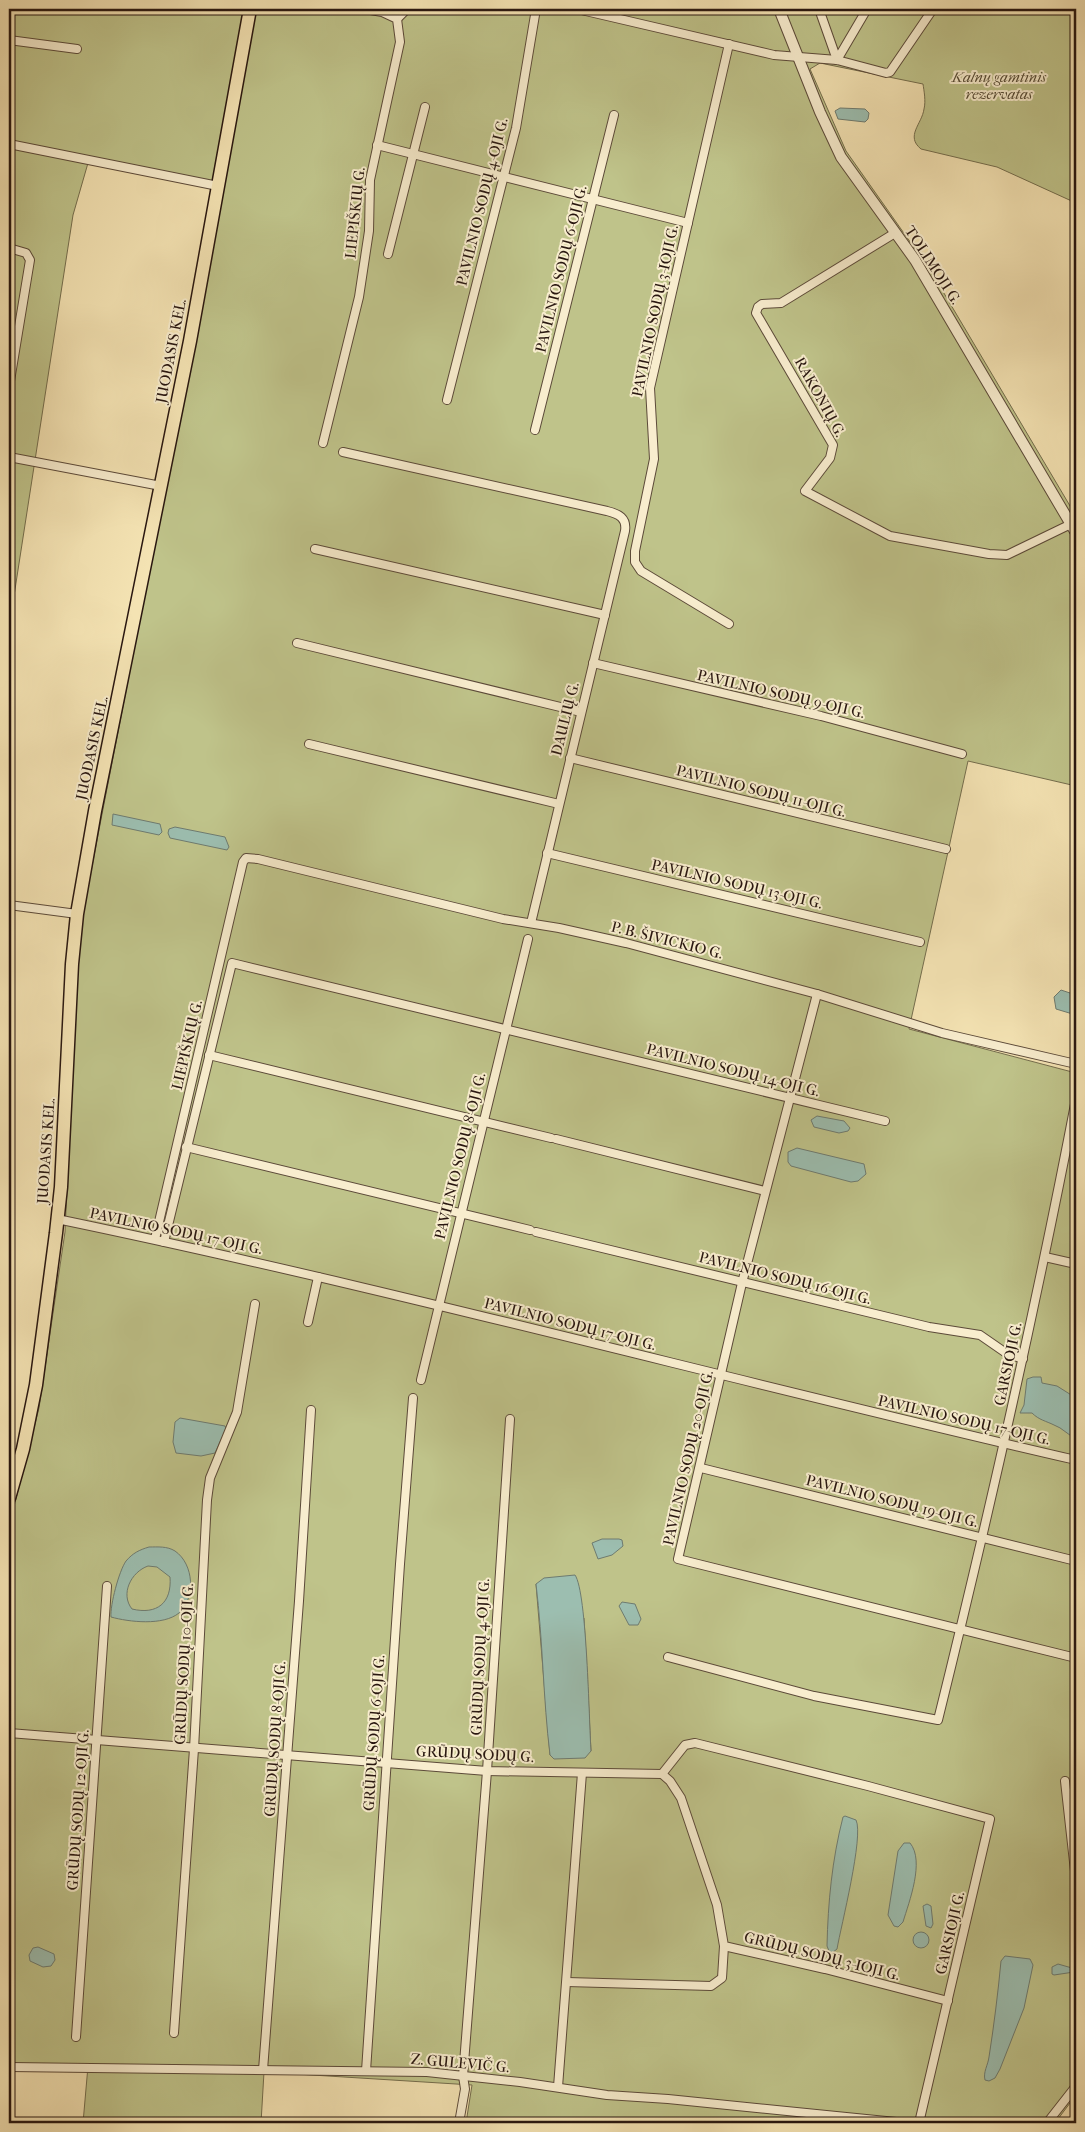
<svg xmlns="http://www.w3.org/2000/svg" width="1085" height="2132" font-family="'IM FELL French Canon',serif">
  <rect width="100%" height="100%" fill="#f4e3b3"/>
  <filter id="stains"><feTurbulence type="fractalNoise" baseFrequency=".004" numOctaves="4"/><feColorMatrix values="0 0 0 0 .2 0 0 0 0 .09 0 0 0 0 .02 0 0 0 .5 -.17"/></filter>
  <radialGradient id="worn" r=".72"><stop offset=".6" stop-color="#630" stop-opacity="0"/><stop offset="1" stop-color="#630" stop-opacity=".3"/></radialGradient>
  <g fill="#bfc38a" stroke="#746d4d" fill-rule="evenodd">
    <polygon points="9,9 245,9 211,188 88,163 73,215 9,628"/>
    <path d="M256 9H1076V203L997 167 921 149C905 136 922 124 924 109 926 101 924 91 923 84L820 63 810 69 846 151 932 273 1076 516V786L968 761 909 1029 1076 1073V2095L1055 2123H466L472 2085 264 2072 261 2123H83L88 2066 9 2064V1526L39 1408 65 1232 78 946 85 902 203 294ZM536 1584 584 1618 591 1751 550 1755Z"/>
    <polygon points="9,1448 16,1449 9,1477"/>
  </g>
  <g fill="#9cbeb0" stroke="#6e7b70" fill-rule="evenodd">
    <polygon points="840,108 865,109 869,113 868,119 865,122 838,119 835,111"/>
    <polygon points="113,814 160,824 162,832 159,835 112,825"/>
    <polygon points="175,827 225,837 229,847 227,850 170,838 168,833 169,829"/>
    <polygon points="1061,990 1076,995 1076,1015 1056,1009 1054,997"/>
    <polygon points="817,1116 844,1121 850,1128 848,1131 839,1133 814,1127 811,1120"/>
    <polygon points="797,1148 864,1164 866,1174 858,1181 851,1182 791,1166 788,1162 788,1152"/>
    <path d="M1033 1377H1041L1042 1383 1057 1386 1076 1398V1438C1067 1435 1063 1428 1054 1425 1046 1421 1039 1420 1032 1413H1020L1024 1405 1027 1379Z"/>
    <polygon points="180,1418 225,1426 226,1429 215,1453 201,1456 176,1453 173,1442 175,1422"/>
    <polygon points="602,1539 619,1539 622,1540 623,1546 612,1555 598,1559 592,1543"/>
    <path d="M149 1547C158 1547 167 1546 175 1551 194 1564 196 1598 179 1613 163 1626 129 1622 111 1617 110 1605 119 1571 126 1561 133 1553 139 1550 149 1547ZM148 1566 157 1567 170 1577C172 1603 157 1615 132 1609 120 1594 131 1572 148 1566Z"/>
    <path d="M575 1575C587 1592 589 1721 591 1751L585 1758 554 1759 550 1755C543 1698 543 1641 536 1584L544 1578Z"/>
    <polygon points="622,1602 635,1604 641,1619 638,1625 629,1625 619,1606"/>
    <path d="M845 1816 856 1820C864 1836 841 1926 837 1949L832 1953 829 1951 827 1946C828 1902 832 1860 843 1817Z"/>
    <path d="M904 1843H910C925 1861 909 1902 903 1922L898 1927 894 1926 888 1915 898 1851Z"/>
    <polygon points="927,1904 931,1906 933,1924 931,1928 926,1926 923,1906"/>
    <circle cx="921" cy="1940" r="8"/>
    <polygon points="38,1947 54,1954 55,1960 51,1966 43,1967 30,1961 29,1955 33,1948"/>
    <path d="M1005 1956 1030 1959 1033 1965 1024 2008 1000 2069 995 2078 989 2081 985 2080C983 2072 988 2065 989 2057 994 2025 998 1993 1001 1961Z"/>
    <polygon points="1058,1964 1072,1968 1074,1972 1054,1975 1052,1974 1052,1967"/>
  </g>
  <g fill="none" stroke-linecap="round" stroke-linejoin="round">
    <defs>
      <g id="minor">
        <polyline points="577,9 774,55 837,60 886,73 890,72 933,9"/>
        <polyline points="819,9 837,60"/>
        <polyline points="397,19 407,9"/>
        <polyline points="9,40 77,49"/>
        <polyline points="837,60 867,9"/>
        <polyline points="9,144 218,186"/>
        <polyline points="377,145 688,223"/>
        <polyline points="895,233 781,303 762,304 758,307 756,313 833,445 830,458 805,491 890,536 989,554 1007,555 1071,524"/>
        <polyline points="9,248 26,253 30,260 9,387"/>
        <polyline points="388,254 425,107"/>
        <polyline points="447,400 516,128 536,9"/>
        <polyline points="535,430 614,115"/>
        <polyline points="323,443 359,297 369,231 370,180 400,42 397,19 382,12 365,9"/>
        <path d="M343 452 607 511C619 514 627 518 625 531L531 923"/>
        <polyline points="9,457 161,486"/>
        <polyline points="315,549 605,615"/>
        <polyline points="729,624 641,571 635,562 635,551 654,459 650,388 729,44"/>
        <polyline points="297,643 581,712"/>
        <polyline points="593,663 821,716 962,754"/>
        <polyline points="309,744 559,804"/>
        <polyline points="570,758 946,849"/>
        <polyline points="547,853 920,942"/>
        <polyline points="9,905 77,914"/>
        <polyline points="817,994 742,1283 678,1559 1076,1658"/>
        <polyline points="209,1055 551,1138"/>
        <polyline points="556,1139 765,1191"/>
        <polyline points="186,1147 530,1230"/>
        <path d="M57 1219C399 1290 736 1382 1076 1460"/>
        <polyline points="536,1232 929,1327 980,1335 1006,1353 1023,1359"/>
        <polyline points="155,1239 243,862 246,858 258,859 503,919 559,928 626,943 817,994 942,1033 1076,1064"/>
        <polyline points="164,1242 232,963 885,1121"/>
        <polyline points="1045,1257 1076,1264"/>
        <polyline points="308,1322 318,1277"/>
        <polyline points="421,1380 528,939"/>
        <polyline points="701,1468 1076,1561"/>
        <path d="M668 1657 814 1696 938 1720C989 1514 1036 1307 1076 1099"/>
        <polyline points="9,1733 487,1771 662,1774 685,1745 695,1743 868,1786 990,1819 919,2123"/>
        <polyline points="662,1774 670,1781 681,1798 717,1905 724,1946 825,1969 948,2001"/>
        <polyline points="1065,1781 1076,1880"/>
        <polyline points="567,1982 711,1986 722,1978 724,1946"/>
        <polyline points="174,2033 194,1749 207,1500 210,1478 237,1412 255,1304"/>
        <polyline points="76,2037 107,1586"/>
        <polyline points="9,2067 427,2072 520,2082 607,2095 668,2099 906,2123"/>
        <polyline points="263,2070 299,1601 311,1410"/>
        <polyline points="366,2071 400,1564 413,1398"/>
        <polyline points="558,2087 582,1773"/>
        <polyline points="459,2123 465,2089 463,2076 487,1771 510,1419"/>
        <polyline points="1047,2123 1076,2086"/>
      </g>
      <polyline id="tertiary" points="779,9 820,112 841,157 915,260 1076,533"/>
      <polyline id="primary" points="9,1498 23,1449 36,1385 56,1233 61,1187 72,964 77,914 95,811 190,341 250,9"/>
    </defs>
    <use href="#minor" stroke="#5c4a39" stroke-width="10"/>
    <use href="#tertiary" stroke="#5c4a39" stroke-width="12"/>
    <use href="#primary" stroke="#291710" stroke-width="15"/>
    <use href="#minor" stroke="#f8edce" stroke-width="8"/>
    <use href="#tertiary" stroke="#f8edce" stroke-width="10"/>
    <use href="#primary" stroke="#f4e3b3" stroke-width="12"/>
  </g>
  <g text-anchor="middle" dominant-baseline="central" stroke-width="4" stroke-linejoin="round" paint-order="stroke">
    <g font-size="15" font-style="italic" fill="#564b35" stroke="#f8edce">
      <text x="999" y="77">Kalnų gamtinis<tspan x="999" dy="17">rezervatas</tspan></text>
    </g>
    <g font-size="15" fill="#291710" stroke="#f8edce">
      <text transform="translate(482 202) rotate(-76)">PAVILNIO SODŲ 4-OJI G.</text>
      <text transform="translate(355 213) rotate(-84)">LIEPIŠKIŲ G.</text>
      <text transform="translate(933 265) rotate(57)">TOLIMOJI G.</text>
      <text transform="translate(561 269) rotate(-76)">PAVILNIO SODŲ 6-OJI G.</text>
      <text transform="translate(655 311) rotate(-78)">PAVILNIO SODŲ 3-IOJI G.</text>
      <text transform="translate(171 351) rotate(-79)">JUODASIS KEL.</text>
      <text transform="translate(820 397) rotate(61)">RAKONIŲ G.</text>
      <text transform="translate(781 694) rotate(13)">PAVILNIO SODŲ 9-OJI G.</text>
      <text transform="translate(565 719) rotate(-76)">DAULIŲ G.</text>
      <text transform="translate(92 748) rotate(-78)">JUODASIS KEL.</text>
      <text transform="translate(761 791) rotate(14)">PAVILNIO SODŲ 11-OJI G.</text>
      <text transform="translate(737 884) rotate(13)">PAVILNIO SODŲ 13-OJI G.</text>
      <text transform="translate(667 940) rotate(14)">P. B. ŠIVICKIO G.</text>
      <text transform="translate(187 1045) rotate(-77)">LIEPIŠKIŲ G.</text>
      <text transform="translate(733 1070) rotate(14)">PAVILNIO SODŲ 14-OJI G.</text>
      <text transform="translate(46 1151) rotate(-86)">JUODASIS KEL.</text>
      <text transform="translate(460 1156) rotate(-76)">PAVILNIO SODŲ 8-OJI G.</text>
      <text transform="translate(176 1231) rotate(12)">PAVILNIO SODŲ 17-OJI G.</text>
      <text transform="translate(785 1278) rotate(14)">PAVILNIO SODŲ 16-OJI G.</text>
      <text transform="translate(570 1324) rotate(14)">PAVILNIO SODŲ 17-OJI G.</text>
      <text transform="translate(1008 1364) rotate(-78)">GARSIOJI G.</text>
      <text transform="translate(964 1420) rotate(13)">PAVILNIO SODŲ 17-OJI G.</text>
      <text transform="translate(688 1458) rotate(-77)">PAVILNIO SODŲ 20-OJI G.</text>
      <text transform="translate(892 1501) rotate(14)">PAVILNIO SODŲ 19-OJI G.</text>
      <text transform="translate(480 1657) rotate(-87)">GRŪDŲ SODŲ 4-OJI G.</text>
      <text transform="translate(184 1664) rotate(-87)">GRŪDŲ SODŲ 10-OJI G.</text>
      <text transform="translate(374 1733) rotate(-86)">GRŪDŲ SODŲ 6-OJI G.</text>
      <text transform="translate(275 1739) rotate(-86)">GRŪDŲ SODŲ 8-OJI G.</text>
      <text transform="translate(475 1754) rotate(3)">GRŪDŲ SODŲ G.</text>
      <text transform="translate(78 1810) rotate(-86)">GRŪDŲ SODŲ 12-OJI G.</text>
      <text transform="translate(950 1933) rotate(-77)">GARSIOJI G.</text>
      <text transform="translate(822 1956) rotate(14)">GRŪDŲ SODŲ 3-IOJI G.</text>
      <text transform="translate(460 2063) rotate(5)">Z. GULEVIČ G.</text>
    </g>
  </g>
  <rect width="1085" height="2132" fill="none" stroke="#f4e3b3" stroke-width="30"/>
  <rect x="10" y="10" width="1065" height="2112" fill="none" stroke="#291710" stroke-width="2.5"/>
  <rect x="15" y="15" width="1055" height="2102" fill="none" stroke="#291710"/>
  <rect width="100%" height="100%" filter="url(#stains)"/>
  <rect width="100%" height="100%" fill="url(#worn)"/>
</svg>
